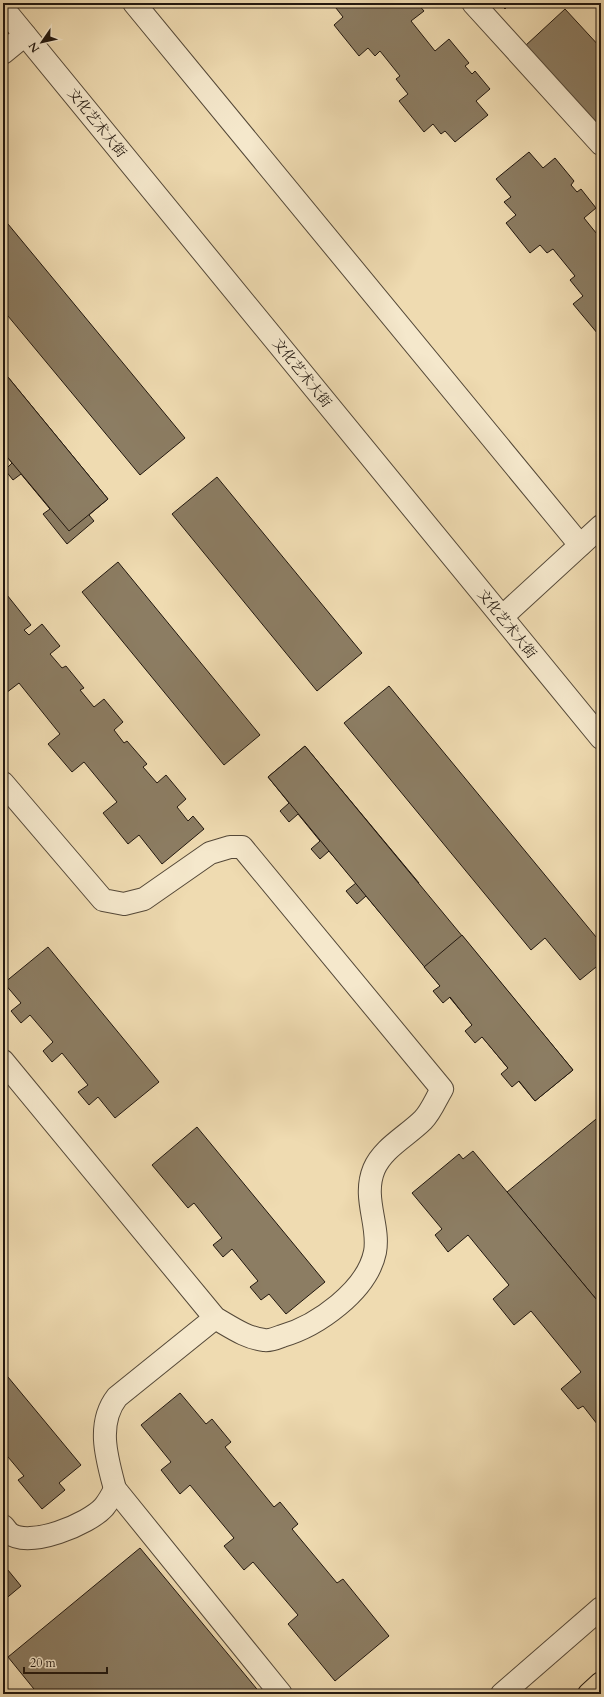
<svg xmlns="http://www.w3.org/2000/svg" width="604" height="1697" font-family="Cardo,'Noto Serif SC',serif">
  <rect width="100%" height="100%" fill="#efdbb1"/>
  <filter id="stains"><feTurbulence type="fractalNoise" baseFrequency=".005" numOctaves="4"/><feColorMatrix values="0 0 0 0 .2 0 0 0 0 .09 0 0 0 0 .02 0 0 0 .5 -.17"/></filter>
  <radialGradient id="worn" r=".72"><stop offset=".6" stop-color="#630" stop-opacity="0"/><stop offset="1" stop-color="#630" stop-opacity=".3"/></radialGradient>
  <g fill="#8c7d63" stroke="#21170f">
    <polygon points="332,3 417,3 424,11 411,21 435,51 449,39 469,63 465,66 472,74 475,71 490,89 476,101 488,115 455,142 445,131 441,134 433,124 424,132 399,101 408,94 396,79 400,76 380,51 375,56 368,48 359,56 334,25 343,17"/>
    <polygon points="499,3 511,3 505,9"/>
    <polygon points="593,3 601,3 601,12"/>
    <polygon points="565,9 601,48 601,128 525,46"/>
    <polygon points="529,152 543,168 555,158 574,181 571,185 577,192 581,189 596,208 584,218 601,239 601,332 598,334 573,304 583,296 570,280 575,276 553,249 547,253 540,245 530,253 506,223 516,215 504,202 511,197 496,179"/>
    <polygon points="3,218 185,438 140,475 3,310"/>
    <polygon points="3,371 108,499 89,515 94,521 67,544 43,514 50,509 21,474 13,480 5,470 12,463 3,452"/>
    <polygon points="3,371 108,499 69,531 3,452"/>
    <polygon points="217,477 362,653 317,691 172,514"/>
    <polygon points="118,562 260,735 224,765 82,592"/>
    <polygon points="7,595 31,625 24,630 29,635 42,624 60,646 50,654 62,668 66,666 84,688 80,690 94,707 104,699 123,722 114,730 124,743 127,741 147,764 143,767 157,783 166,775 186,799 177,807 188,821 193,816 204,829 162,864 139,835 128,844 103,813 117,802 84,762 72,772 48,744 60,734 19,683 6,693 3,690 3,599"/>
    <polygon points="389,686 601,943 601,963 580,980 545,938 531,950 344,723"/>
    <polygon points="305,746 419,883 381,914 366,896 357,904 346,891 356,883 329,851 320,859 311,849 320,841 298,814 289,822 280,811 289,803 268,777"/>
    <polygon points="305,746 573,1070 535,1101 268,777"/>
    <polygon points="462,935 573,1070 535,1101 519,1081 512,1087 501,1074 508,1068 482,1037 475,1043 465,1031 472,1025 450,997 443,1003 433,991 440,986 424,967"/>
    <polygon points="48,947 159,1082 115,1118 98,1097 89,1105 78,1092 88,1085 62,1053 52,1062 43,1051 53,1042 30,1015 21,1023 11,1011 21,1003 4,983"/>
    <polygon points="601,1115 601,1305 507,1192"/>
    <polygon points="197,1127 325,1282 286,1314 269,1294 261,1300 250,1287 258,1281 232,1249 223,1257 213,1245 222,1238 194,1203 188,1208 152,1165"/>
    <polygon points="473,1151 601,1305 601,1429 583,1406 578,1409 561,1389 581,1372 531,1311 514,1325 493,1299 509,1285 468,1235 448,1252 435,1235 442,1229 412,1193 459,1154 463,1159"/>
    <polygon points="3,1371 81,1465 59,1483 65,1490 42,1509 18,1480 24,1476 3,1451"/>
    <polygon points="180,1393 206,1424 212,1419 231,1442 225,1447 274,1507 280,1502 298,1524 292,1529 337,1583 343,1579 389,1636 335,1681 288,1624 298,1615 253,1562 244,1570 224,1546 234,1538 190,1485 180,1494 161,1470 171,1462 141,1425"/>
    <polygon points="140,1548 261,1694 38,1694 8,1657"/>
    <polygon points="3,1564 21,1586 3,1601"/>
  </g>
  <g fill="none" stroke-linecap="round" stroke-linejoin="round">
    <defs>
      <g id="minor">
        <polyline points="134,3 580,545"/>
        <polyline points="473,3 601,144"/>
        <polyline points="3,8 601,738"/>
        <polyline points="3,53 25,35"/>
        <polyline points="502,617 601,526"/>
        <path d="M3 783 103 900 124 904 144 899 210 853 230 847H242L442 1089C436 1099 431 1112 423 1120 407 1136 383 1148 374 1169 362 1198 380 1225 375 1252 367 1291 317 1326 282 1336 277 1338 270 1341 264 1340 246 1338 231 1327 215 1318L3 1061"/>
        <path d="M215 1318 117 1397C96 1424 107 1459 115 1489L281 1694"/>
        <path d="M3 1526C5 1528 7 1531 9 1533 29 1549 89 1524 104 1507 108 1502 112 1495 115 1489"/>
        <polyline points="502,1694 601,1608"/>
      </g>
      <polyline id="major" points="589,1694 601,1683"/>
    </defs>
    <use href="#minor" stroke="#544838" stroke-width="24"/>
    <use href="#major" stroke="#21170f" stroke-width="24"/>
    <use href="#minor" stroke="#f5e8cc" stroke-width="22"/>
    <use href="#major" stroke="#efdbb1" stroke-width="22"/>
  </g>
  <g text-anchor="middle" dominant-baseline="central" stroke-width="3.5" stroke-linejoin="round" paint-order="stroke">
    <g font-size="14" fill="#21170f" stroke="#f5e8cc">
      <text transform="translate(97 123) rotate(51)">文化艺术大街</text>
      <text transform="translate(302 373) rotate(51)">文化艺术大街</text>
      <text transform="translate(507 624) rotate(51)">文化艺术大街</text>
    </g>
  </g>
  <rect width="604" height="1697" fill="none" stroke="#efdbb1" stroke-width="16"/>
  <rect x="4" y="4" width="596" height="1689" fill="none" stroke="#21170f" stroke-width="2"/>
  <rect x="8" y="8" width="588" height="1681" fill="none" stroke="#21170f"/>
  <g transform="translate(42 42) rotate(236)" stroke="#f5e8cc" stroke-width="3" paint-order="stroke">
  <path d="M0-3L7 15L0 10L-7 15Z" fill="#21170f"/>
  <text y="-6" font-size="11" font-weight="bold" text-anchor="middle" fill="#21170f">N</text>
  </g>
  <path d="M24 1667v6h83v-6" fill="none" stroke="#21170f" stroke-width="2"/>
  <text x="30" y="1667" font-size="12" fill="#21170f" stroke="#f5e8cc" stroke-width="3" paint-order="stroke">20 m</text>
  <rect width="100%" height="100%" filter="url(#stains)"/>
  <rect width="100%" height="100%" fill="url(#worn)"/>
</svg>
